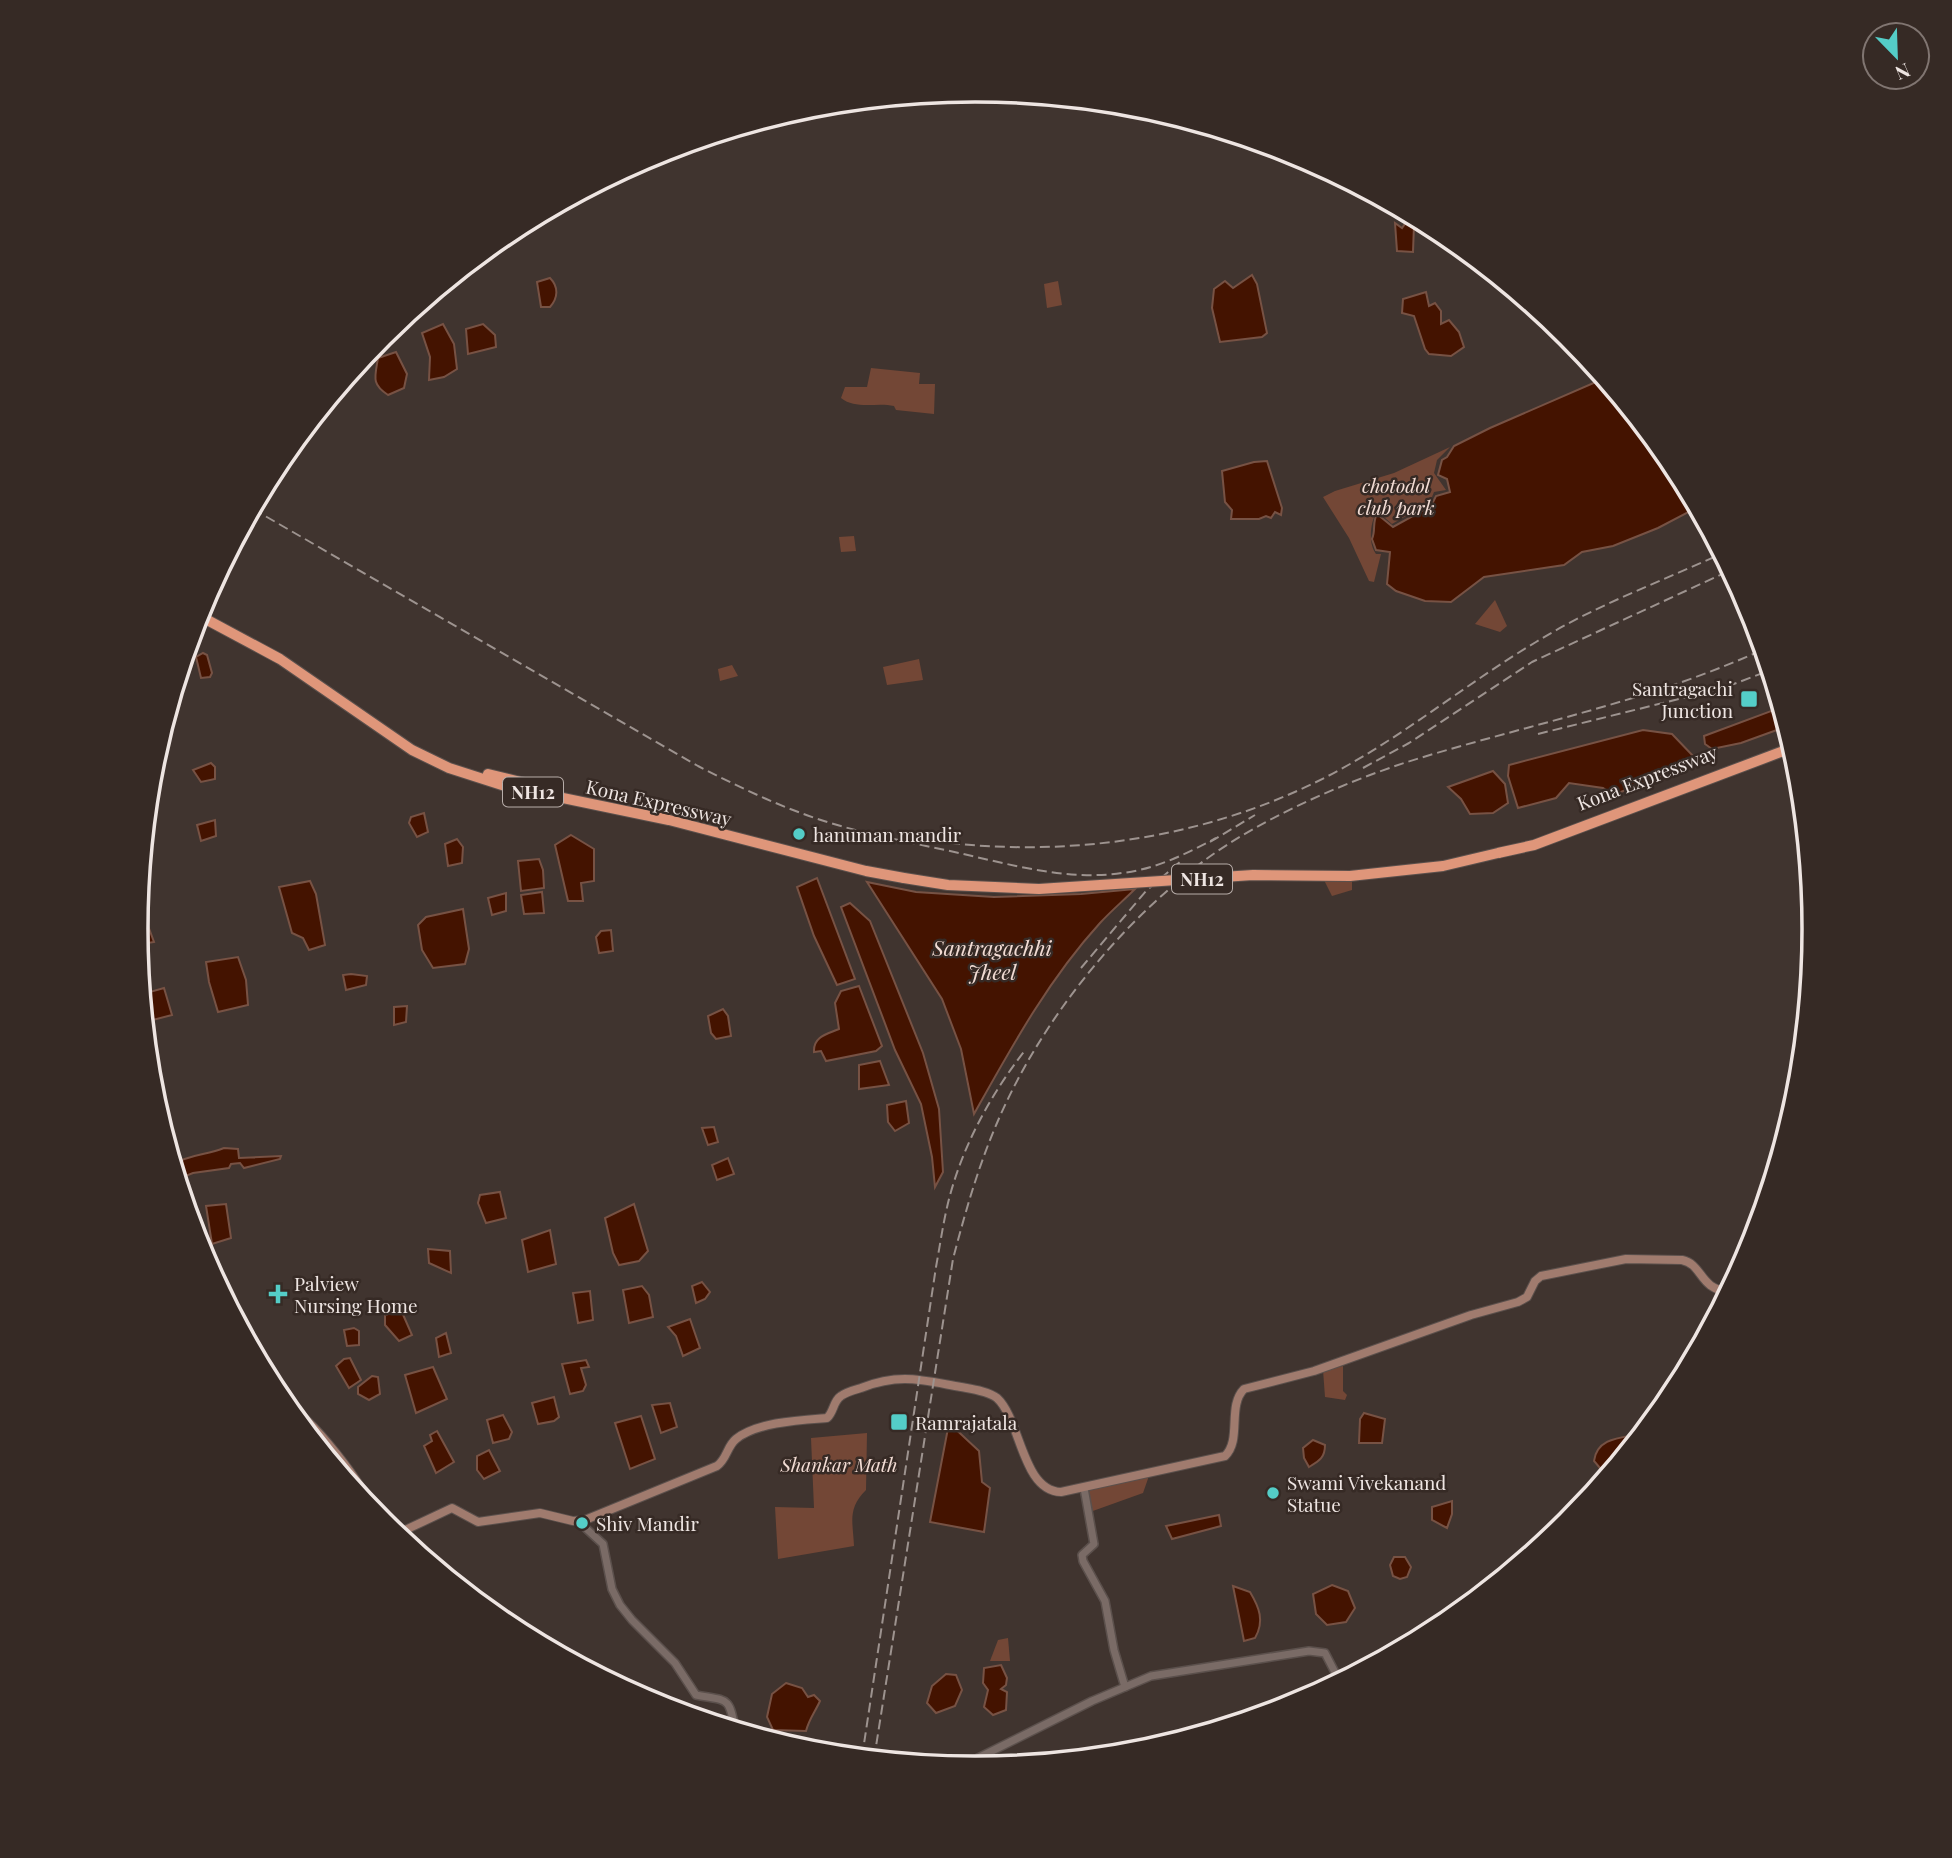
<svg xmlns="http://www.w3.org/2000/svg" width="1952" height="1858" font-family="'Playfair Display',serif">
  <rect width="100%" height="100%" fill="#40342f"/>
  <g fill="#734736">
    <polygon points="1058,281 1062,305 1047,308 1044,284"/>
    <path d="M871 368 920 373 919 384H935L934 414 896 410 894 406C877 402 856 410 841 398L845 387H867Z"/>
    <path d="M1450 447 1437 460 1434 473 1446 490 1434 492 1430 502 1392 524 1377 511C1370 523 1368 543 1376 554H1381L1374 582 1369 581 1349 538 1323 497 1335 491 1394 473Z"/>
    <polygon points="854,536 856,551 841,552 839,537"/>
    <polygon points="1495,600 1507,626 1500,632 1475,624"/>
    <polygon points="919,659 923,680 887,685 883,667"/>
    <polygon points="732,665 738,676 720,681 718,669"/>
    <polygon points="1352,877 1352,890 1332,896 1323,878"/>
    <polygon points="1343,1366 1343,1391 1347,1395 1345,1400 1325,1397 1323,1370"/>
    <path d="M867 1433 866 1490C847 1509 853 1522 854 1546L778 1559 775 1507 814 1508 811 1438Z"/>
    <polygon points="1150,1473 1143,1493 1090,1512 1086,1489"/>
    <polygon points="1008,1638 1010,1661 990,1661 998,1640"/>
  </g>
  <g fill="#441300" stroke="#775244" stroke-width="2">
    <polygon points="740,127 742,133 697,143 696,141"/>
    <polygon points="1407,221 1414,225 1413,252 1397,251 1395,223 1402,228"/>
    <polygon points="1252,275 1257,284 1267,333 1262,337 1220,342 1212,308 1214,289 1225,281 1233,288"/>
    <path d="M550 278C559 287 558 298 550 307H541L537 282Z"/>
    <polygon points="1426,292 1429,306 1435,303 1441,311 1441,324 1449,320 1459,332 1464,347 1451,356 1429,354 1425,349 1414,316 1402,313 1403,299"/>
    <polygon points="443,324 454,344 457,369 444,377 429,380 430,357 422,333"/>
    <polygon points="483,324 495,335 496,347 468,354 466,329"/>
    <path d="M396 352 407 374 404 388 388 395C371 384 375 377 378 358Z"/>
    <path d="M1605 378 1674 463 1698 507 1658 528 1613 546 1582 552 1564 565 1484 577 1451 602 1425 601 1396 591 1387 584 1390 552 1376 550 1372 539C1376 530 1372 523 1377 514L1393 527 1431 506 1436 496 1450 492 1447 479 1438 475 1442 460 1447 457 1454 446 1490 428Z"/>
    <polygon points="1267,461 1282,508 1281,515 1275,512 1271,518 1266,516 1259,519 1231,519 1232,510 1225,502 1222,471 1254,462"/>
    <polygon points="203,653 207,655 212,673 210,677 201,678 196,657"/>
    <polygon points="1782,707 1788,726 1741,743 1712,749 1705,744 1704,736"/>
    <polygon points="1643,730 1672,734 1695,758 1685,767 1613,795 1603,788 1569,783 1556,798 1518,808 1508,776 1509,765"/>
    <polygon points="211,763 215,767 215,779 201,782 193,770"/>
    <polygon points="1493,771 1505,784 1508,803 1493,813 1470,814 1461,799 1448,787"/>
    <polygon points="424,813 428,832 417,837 409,823 411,817"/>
    <polygon points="215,820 216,836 201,841 197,825"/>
    <polygon points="571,835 594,849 594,881 581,883 583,901 568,901 555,845"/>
    <polygon points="457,839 463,847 462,863 448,866 445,844"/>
    <polygon points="539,859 543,870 544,888 521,891 518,861"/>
    <polygon points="817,878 855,979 837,985 814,936 797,887"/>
    <polygon points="310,881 316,894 325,945 309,950 303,938 292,933 279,887"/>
    <path d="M867 882 916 892 994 897 1081 894 1135 889C1123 901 1111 911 1100 923 1048 980 1011 1048 974 1114L961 1049 942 999Z"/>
    <polygon points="542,892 544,913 524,914 521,895"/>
    <polygon points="506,893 506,911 492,915 488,898"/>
    <polygon points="850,903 870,921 923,1053 939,1109 943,1172 935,1187 932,1157 921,1104 895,1050 841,907"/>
    <polygon points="463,909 469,949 465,964 433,968 422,950 418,925 426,917"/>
    <polygon points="147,923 154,942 142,944 136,931"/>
    <polygon points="611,930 613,951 599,953 596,937 601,931"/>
    <polygon points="238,957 246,980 248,1005 218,1012 209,982 206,962"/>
    <polygon points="351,974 367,976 366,985 346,990 343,975"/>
    <path d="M859 986 882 1046 876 1051 826 1061 821 1051 814 1052C813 1036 828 1034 839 1029L835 1003 841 991Z"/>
    <polygon points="164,988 172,1015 145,1022 143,997 146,993"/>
    <polygon points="407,1006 406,1022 394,1025 394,1007"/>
    <polygon points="723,1009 728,1016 731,1036 716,1039 711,1033 708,1016"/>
    <polygon points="880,1061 889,1085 859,1089 859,1065"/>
    <polygon points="906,1101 909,1123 895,1131 888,1122 887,1105"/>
    <polygon points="714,1127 718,1142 708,1145 702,1128"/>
    <path d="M224 1148 238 1149 239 1158 281 1156 280 1159 244 1168 240 1163 231 1164 229 1168 193 1173 178 1179 174 1164C190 1154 207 1155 224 1148Z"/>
    <polygon points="728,1158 734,1174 717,1180 712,1165"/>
    <polygon points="500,1192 506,1218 486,1223 478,1203 480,1195"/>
    <polygon points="226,1204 231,1238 212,1244 206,1206"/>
    <polygon points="634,1204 648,1251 639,1261 619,1265 613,1253 605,1218"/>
    <polygon points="550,1230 556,1264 528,1272 522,1240"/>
    <polygon points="428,1249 450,1251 451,1273 429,1263"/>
    <polygon points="702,1282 710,1292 705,1299 696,1303 692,1286"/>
    <polygon points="642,1286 649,1295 653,1317 629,1323 623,1290"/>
    <polygon points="590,1291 593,1320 578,1323 573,1293"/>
    <polygon points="401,1310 412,1335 399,1341 385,1325 385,1315"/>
    <polygon points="690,1319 700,1348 683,1356 676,1336 668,1327"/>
    <polygon points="354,1328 359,1331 359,1345 347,1346 344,1330"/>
    <polygon points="446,1333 451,1353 439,1357 436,1338"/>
    <polygon points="350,1358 361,1380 349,1388 336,1366 344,1359"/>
    <polygon points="586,1360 589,1367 581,1368 586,1385 583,1391 570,1394 562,1364"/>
    <polygon points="433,1367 447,1399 416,1413 405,1375"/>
    <polygon points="372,1376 378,1377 380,1394 369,1400 358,1394 358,1387"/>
    <polygon points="554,1397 559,1417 554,1421 538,1424 532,1403"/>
    <polygon points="670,1403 677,1427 661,1433 652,1405"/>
    <polygon points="1364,1413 1385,1419 1382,1443 1359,1443 1360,1419"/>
    <polygon points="503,1415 512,1432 509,1439 493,1443 487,1420"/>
    <polygon points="641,1416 655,1459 630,1469 615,1423"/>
    <polygon points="949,1423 979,1451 982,1482 990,1488 984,1532 930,1522"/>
    <polygon points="437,1431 454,1462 436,1473 424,1446 432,1441 430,1435"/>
    <path d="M1641 1434H1642L1601 1485 1600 1468 1594 1461C1597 1437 1622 1438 1641 1434Z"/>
    <path d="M1313 1440 1325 1445C1325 1458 1319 1461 1309 1467L1304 1458 1303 1448Z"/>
    <polygon points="489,1450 500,1471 484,1479 477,1470 477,1456"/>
    <polygon points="1452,1501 1452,1514 1447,1528 1432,1520 1432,1507"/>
    <polygon points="1219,1515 1221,1526 1172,1539 1166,1526"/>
    <polygon points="1394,1557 1405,1557 1411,1567 1407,1577 1400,1579 1393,1576 1390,1565"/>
    <polygon points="1332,1585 1348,1591 1355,1608 1346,1622 1327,1625 1316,1614 1313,1594"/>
    <path d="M1233 1586 1250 1592C1259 1607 1265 1621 1255 1638L1244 1641Z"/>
    <polygon points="1001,1665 1007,1678 1006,1685 1001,1689 1007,1692 1006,1710 993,1715 984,1707 988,1690 983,1683 984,1668"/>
    <polygon points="946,1674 956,1675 962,1690 955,1706 936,1713 927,1703 932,1686"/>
    <path d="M786 1683 802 1688 808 1697 814 1695 820 1701C815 1712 809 1719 806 1731L773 1730 767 1717 772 1694Z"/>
  </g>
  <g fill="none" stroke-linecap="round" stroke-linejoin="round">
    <defs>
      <g id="tertiary">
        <polyline points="1084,1488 1094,1544 1082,1555 1083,1561 1105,1601 1114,1650 1125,1687"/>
        <path d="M579 1522 603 1544 612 1589 620 1605 632 1620 675 1663 696 1695C728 1701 729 1696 735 1729"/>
        <polyline points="960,1767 1092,1701 1151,1676 1309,1651 1325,1653 1340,1682"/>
      </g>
      <g id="secondary">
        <path d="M285 1404C313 1418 363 1484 375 1514"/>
        <path d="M394 1532H401L452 1508 478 1522 540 1513 573 1521 585 1520 717 1466C727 1459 727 1446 736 1439 757 1422 801 1420 827 1418 834 1412 833 1401 841 1396 846 1392 854 1390 861 1388 900 1373 921 1380 961 1387 972 1389 988 1391 997 1398 1021 1420 1022 1491 1061 1492L1225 1456C1242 1440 1227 1406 1244 1389L1314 1371 1471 1315 1518 1302 1527 1297 1535 1281 1541 1276 1626 1259 1682 1260C1704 1265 1698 1289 1730 1292"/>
      </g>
      <g id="trunk">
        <polyline points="198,615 280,659 412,750 449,768 505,786 669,820 866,871 904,878"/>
        <polyline points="488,774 541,787"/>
        <polyline points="1498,853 1534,845 1794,747"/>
      </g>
    </defs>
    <use href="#tertiary" stroke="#5b504c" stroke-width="10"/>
    <use href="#secondary" stroke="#5b504c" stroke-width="10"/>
    <use href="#trunk" stroke="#5b504c" stroke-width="12"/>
    <use href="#tertiary" stroke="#7a6b66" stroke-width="7"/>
    <use href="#secondary" stroke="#a07b6e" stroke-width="8"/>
    <use href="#trunk" stroke="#df967a" stroke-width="10"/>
    <g stroke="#9d938f" stroke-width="2" stroke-dasharray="10 5" stroke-linecap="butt">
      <path d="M253 509 698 766C739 787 780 807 824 821 868 835 914 843 959 853 1012 865 1068 881 1122 873 1156 869 1186 854 1216 838"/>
      <polyline points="1538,734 1723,688 1771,670"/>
      <polyline points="1363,768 1409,743 1532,662 1731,570"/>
      <polyline points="1210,842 1255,815"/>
      <path d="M950 843C1087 858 1230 833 1350 764 1415 727 1472 680 1536 642 1594 606 1660 582 1723 553"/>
      <polyline points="1081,968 1146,891 1181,861"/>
      <path d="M862 1757 936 1267C940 1245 943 1224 948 1203 962 1146 991 1094 1026 1049"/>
      <path d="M874 1759 953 1259C965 1213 978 1167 997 1123 1040 1022 1117 926 1205 860 1261 819 1338 785 1404 763 1524 725 1650 702 1764 649"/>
    </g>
    <defs>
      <polyline id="trunk-bridge" points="904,878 948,885 1039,889 1253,875 1350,876 1443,866 1498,853"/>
    </defs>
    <use href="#trunk-bridge" stroke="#5b504c" stroke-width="12" stroke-linecap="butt"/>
    <use href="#trunk-bridge" stroke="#df967a" stroke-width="10"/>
  </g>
  <g fill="#54cdc7" stroke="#362a25" stroke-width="2.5">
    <rect x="1740" y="690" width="18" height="18" rx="3.5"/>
    <circle cx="799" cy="834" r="7"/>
    <path d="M274.5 1283.5h7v7h7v7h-7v7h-7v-7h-7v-7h7z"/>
    <rect x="890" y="1413" width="18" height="18" rx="3.5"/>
    <circle cx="1273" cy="1493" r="7"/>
    <circle cx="582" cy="1523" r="7"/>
  </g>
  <g text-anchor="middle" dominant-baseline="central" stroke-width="5" stroke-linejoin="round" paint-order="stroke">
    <g fill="#362a25" stroke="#b7ada9" stroke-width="2">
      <rect x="503" y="777.5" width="60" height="29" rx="5"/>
      <rect x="1172" y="864.5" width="60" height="29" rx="5"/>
    </g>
    <g font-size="18" font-weight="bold" fill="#eee5e2">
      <text x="533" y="792">NH12</text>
      <text x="1202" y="879">NH12</text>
    </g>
    <g font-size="19" font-style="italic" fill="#f3ddd5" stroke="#362a25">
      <text x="1396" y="485">chotodol<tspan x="1396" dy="22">club park</tspan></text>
      <text x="839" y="1464">Shankar Math</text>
    </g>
    <g font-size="19" fill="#eee5e2" stroke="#362a25" text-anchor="start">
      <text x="1733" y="688" text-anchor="end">Santragachi<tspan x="1733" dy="22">Junction</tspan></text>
      <text x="813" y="834">hanuman mandir</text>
      <text x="294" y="1283">Palview<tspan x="294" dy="22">Nursing Home</tspan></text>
      <text x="915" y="1422">Ramrajatala</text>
      <text x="1287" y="1482">Swami Vivekanand<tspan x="1287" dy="22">Statue</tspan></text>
      <text x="596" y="1523">Shiv Mandir</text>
    </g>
    <g font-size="19" fill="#eee5e2" stroke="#362a25">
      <text transform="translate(1647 777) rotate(-21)">Kona Expressway</text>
      <text transform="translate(659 802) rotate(13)">Kona Expressway</text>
    </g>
    <g font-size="21" font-style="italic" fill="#f2dcd4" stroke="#362a25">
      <text x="992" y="947">Santragachhi<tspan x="992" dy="24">Jheel</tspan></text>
    </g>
  </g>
  <path d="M0 0H1952V1858H0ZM148 929a827 827 0 1 1 1654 0a827 827 0 1 1-1654 0Z" fill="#362a25" fill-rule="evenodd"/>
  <path fill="none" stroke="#eee5e2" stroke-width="3.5" d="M148 929a827 827 0 1 1 1654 0a827 827 0 1 1-1654 0Z"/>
  <g transform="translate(1896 56) rotate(157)"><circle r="33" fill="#362a25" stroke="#807571" stroke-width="2"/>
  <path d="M0-5L12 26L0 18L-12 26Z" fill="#54cdc7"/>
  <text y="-10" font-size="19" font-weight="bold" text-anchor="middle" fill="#eee5e2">N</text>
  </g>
</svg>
